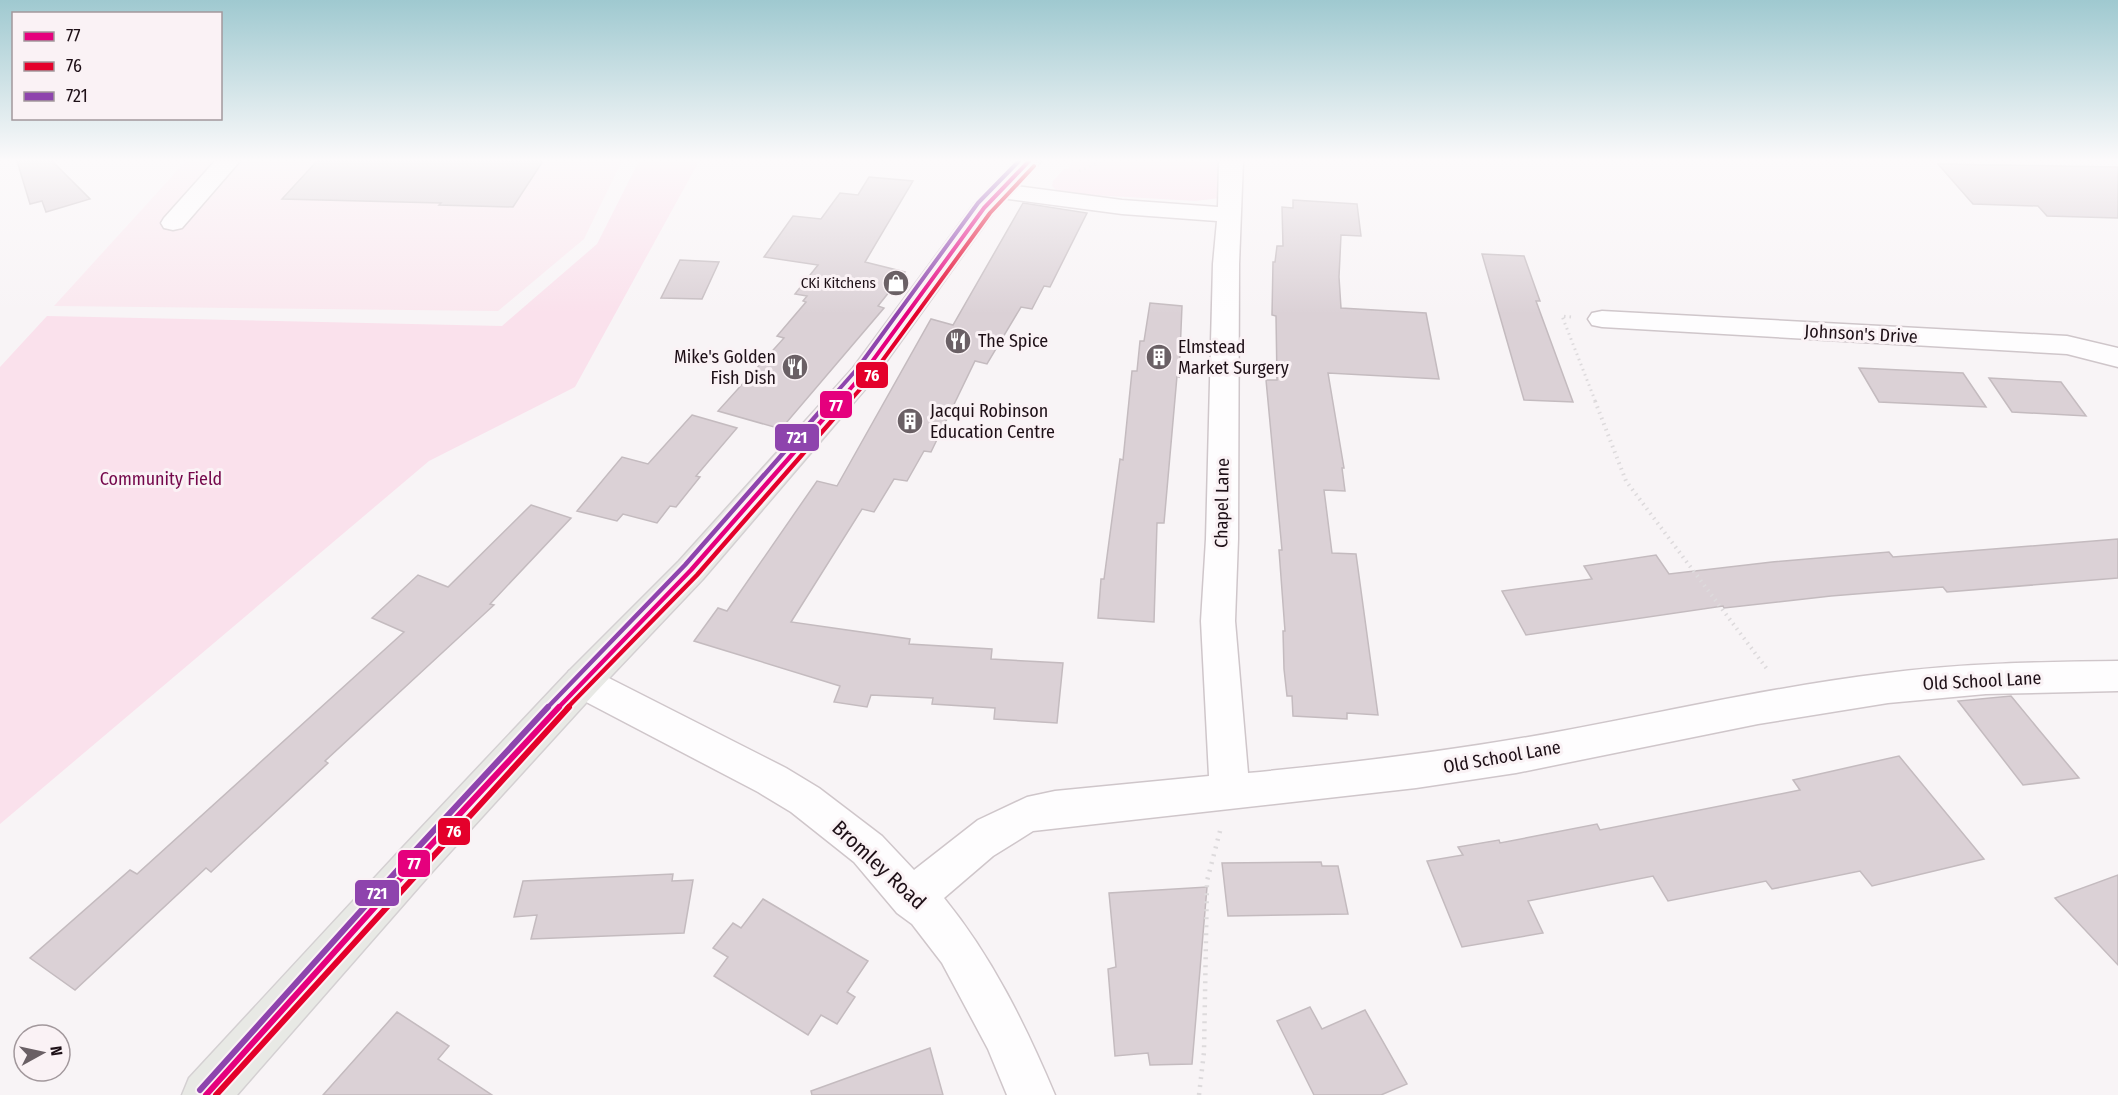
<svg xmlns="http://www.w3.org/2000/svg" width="2118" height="1095" font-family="'Fira Sans Condensed',sans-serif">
  <rect width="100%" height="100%" fill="#f8f4f6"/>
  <polygon fill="#fae8ef" points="186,161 622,161 584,239 498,311 54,306"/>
  <g fill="#fae1ec">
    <polygon points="639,161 699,161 575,387 429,461 0,824 0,367 47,316 502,326 597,244"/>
    <polygon points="1073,161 1225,161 1223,192 1220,198 1195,201 1059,193 1052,186 1053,181 1064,169 1068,169"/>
  </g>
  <g fill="#dbd1d6" stroke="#c4bbbf" stroke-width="1.5">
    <polygon points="17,161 52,161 90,199 46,212 42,201 30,204"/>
    <polygon points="317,161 543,161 513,207 439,205 441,203 282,199"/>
    <polygon points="1938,164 2118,167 2118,218 2047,216 2038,206 1973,204"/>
    <polygon points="869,177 913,181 865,262 905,272 878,306 884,308 781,429 718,411 784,338 777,336 806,302 803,301 807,296 795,294 818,265 764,257 793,216 821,219 840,193 858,195"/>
    <polygon points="1293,200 1357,204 1361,236 1341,235 1339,277 1341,308 1426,313 1439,379 1328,373 1344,468 1342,468 1345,491 1324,490 1332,553 1356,554 1378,715 1347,713 1347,719 1293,716 1292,696 1287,696 1284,669 1283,631 1285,631 1279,550 1282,550 1266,380 1277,380 1276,316 1272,315 1273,262 1275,262 1277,246 1283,246 1282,207 1293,208"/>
    <polygon points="1023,203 1087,213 1050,287 1044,286 1032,309 1021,307 987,364 975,361 931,452 924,451 907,481 894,479 874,512 862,509 791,622 910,639 909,644 992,649 991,659 1063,663 1057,723 994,719 995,708 932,704 933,698 871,695 867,707 834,702 840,686 694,641 718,608 727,611 817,481 837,486 931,319 953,325"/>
    <polygon points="1482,254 1524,256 1540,301 1536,301 1573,402 1524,400"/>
    <polygon points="680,260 719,262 702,299 661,298"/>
    <polygon points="1150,303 1182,306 1179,377 1177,376 1164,523 1157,523 1154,622 1098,618 1101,579 1104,579 1120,459 1123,460 1132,371 1137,371 1140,341 1144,341"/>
    <polygon points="1859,368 1963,373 1986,407 1879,402"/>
    <polygon points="1989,378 2061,382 2086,416 2012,412"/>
    <polygon points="692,415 737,428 696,476 700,477 676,507 670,506 657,523 623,514 617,521 577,511 622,457 648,464"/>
    <polygon points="531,505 571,518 490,604 494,605 325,761 328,763 211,872 206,868 75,990 30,958 130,870 137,874 404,632 372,618 418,575 448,587"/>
    <polygon points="2118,539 2118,578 1947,592 1943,587 1831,596 1724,608 1723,606 1526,635 1502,591 1592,579 1584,566 1656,555 1669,574 1772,562 1889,552 1893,557"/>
    <polygon points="2011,696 2039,730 2079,778 2023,785 1958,701"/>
    <polygon points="1899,756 1984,859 1872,886 1860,871 1772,889 1766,881 1668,901 1653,876 1528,901 1543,933 1462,947 1427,861 1463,855 1458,847 1499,840 1500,843 1597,824 1600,830 1800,790 1793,780"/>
    <polygon points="1321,862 1322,866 1338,866 1348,914 1228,916 1222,863"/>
    <polygon points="673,874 672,881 693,880 684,933 531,939 537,915 514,917 523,881"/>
    <polygon points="2118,875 2118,965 2055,898"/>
    <polygon points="1207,887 1192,1064 1150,1065 1148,1053 1115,1056 1108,969 1116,967 1109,893"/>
    <polygon points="763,899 868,961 847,992 855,997 837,1024 821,1015 808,1035 714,976 728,957 713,948 733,923 741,928"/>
    <polygon points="1310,1007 1322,1029 1365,1010 1407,1084 1381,1095 1314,1095 1277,1021"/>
    <polygon points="397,1012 449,1046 438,1059 492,1095 323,1095"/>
    <polygon points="930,1048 943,1095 812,1095 811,1091"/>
  </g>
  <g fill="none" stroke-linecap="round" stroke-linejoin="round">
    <defs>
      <g id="minor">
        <polygon points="215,161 240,161 182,228 173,230 164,228 161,223 164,218"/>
        <path d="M1219 161H1243L1239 264 1238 539 1235 621 1248 773C1353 763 1458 750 1562 731 1670 711 1778 686 1887 673 1964 663 2041 662 2118 661V691L1986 694 1888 703 1758 724 1516 773 1416 788 1033 831 993 856 944 898C992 957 1025 1024 1055 1095H1007L988 1049 942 963 912 924 897 913 854 862 791 812 758 792 569 693 564 682 569 671 582 667 595 671 786 768 819 788 882 836 914 870 978 820 1027 797 1055 791 1209 776 1201 621 1206 539 1213 264 1217 221 1122 214 1001 198 993 196 989 191 993 186 1001 184 1122 200 1218 207Z"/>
        <polygon points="1602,311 2067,336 2118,348 2118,367 2067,354 1602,327 1592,325 1588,319 1592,313"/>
      </g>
      <polygon id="major" points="1016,161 1041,161 993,213 873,380 703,579 595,693 432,872 237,1095 182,1095 189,1078 404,846 569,671 679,561 853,368 975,203"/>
    </defs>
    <use href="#minor" stroke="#cfc6ca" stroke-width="3"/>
    <use href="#major" stroke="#d4d0d2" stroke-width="3"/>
    <g stroke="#dddadc" stroke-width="3" stroke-dasharray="1.5 4" stroke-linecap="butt">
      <polyline points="1079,171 1103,161"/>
      <polyline points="1571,317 1562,316 1596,403"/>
    </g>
    <polyline stroke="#dddadc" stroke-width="4" stroke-dasharray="1.5 4.5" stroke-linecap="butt" points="1595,401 1626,481 1767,669"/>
    <polyline stroke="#dddadc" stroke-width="4.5" stroke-dasharray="2 6" stroke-linecap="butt" points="1199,1095 1204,1052 1207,881 1220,831"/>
    <use href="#minor" fill="#fefdfe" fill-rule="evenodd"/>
    <use href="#major" fill="#e8e9e5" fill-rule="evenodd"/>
    <defs>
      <polyline id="bus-1-far2" points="838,403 863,374 984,208 1029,161"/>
      <polyline id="bus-1-far1" points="558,708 691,570 839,401"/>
      <polyline id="bus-1" points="206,1095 418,859 559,707"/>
      <polyline id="bus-2-far2" points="848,403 869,379 990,213 1034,166"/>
      <polyline id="bus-2-far1" points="567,708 697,575 849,401"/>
      <polyline id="bus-2" points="216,1095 569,707"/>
      <polyline id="bus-3-far2" points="827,403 857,369 978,203 1019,161"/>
      <polyline id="bus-3-far1" points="547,708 685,565 829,401"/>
      <polyline id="bus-3" points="200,1090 412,854 548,707"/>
    </defs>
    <use href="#bus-1-far2" stroke="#faf2f5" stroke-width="8"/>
    <use href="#bus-1-far1" stroke="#faf2f5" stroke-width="9"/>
    <use href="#bus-1" stroke="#faf2f5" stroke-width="10"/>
    <use href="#bus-2-far2" stroke="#faf2f5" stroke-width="8"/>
    <use href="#bus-2-far1" stroke="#faf2f5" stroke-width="9"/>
    <use href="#bus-2" stroke="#faf2f5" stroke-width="10"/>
    <use href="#bus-3-far2" stroke="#faf2f5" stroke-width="8"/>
    <use href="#bus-3-far1" stroke="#faf2f5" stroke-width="9"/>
    <use href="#bus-3" stroke="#faf2f5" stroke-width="10"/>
    <use href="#bus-1-far2" stroke="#e5007d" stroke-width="4"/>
    <use href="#bus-1-far1" stroke="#e5007d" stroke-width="4.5"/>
    <use href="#bus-1" stroke="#e5007d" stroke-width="6"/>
    <use href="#bus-2-far2" stroke="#e4002b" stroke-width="4"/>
    <use href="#bus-2-far1" stroke="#e4002b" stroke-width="4.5"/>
    <use href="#bus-2" stroke="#e4002b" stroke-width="6"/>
    <use href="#bus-3-far2" stroke="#8e44ad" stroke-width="4"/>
    <use href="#bus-3-far1" stroke="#8e44ad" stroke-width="4.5"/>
    <use href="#bus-3" stroke="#8e44ad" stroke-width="6"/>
  </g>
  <linearGradient id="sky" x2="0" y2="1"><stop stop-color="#9fc9d0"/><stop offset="0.51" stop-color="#fcfafb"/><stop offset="1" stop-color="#fcfafb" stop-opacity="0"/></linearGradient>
  <rect width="2118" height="314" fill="url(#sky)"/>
  <defs>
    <symbol id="shop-disc" viewBox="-11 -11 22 22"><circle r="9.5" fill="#6a6065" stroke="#faf2f5"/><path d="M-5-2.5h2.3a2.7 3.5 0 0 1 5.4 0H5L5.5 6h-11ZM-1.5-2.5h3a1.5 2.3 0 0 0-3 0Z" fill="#fff"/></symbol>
    <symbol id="restaurant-disc" viewBox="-11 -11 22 22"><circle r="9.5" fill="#6a6065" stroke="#faf2f5"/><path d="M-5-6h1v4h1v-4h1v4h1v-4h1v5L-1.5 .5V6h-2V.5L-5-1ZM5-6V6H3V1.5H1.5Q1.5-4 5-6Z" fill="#fff"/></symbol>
    <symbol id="building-disc" viewBox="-11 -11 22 22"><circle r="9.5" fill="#6a6065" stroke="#faf2f5"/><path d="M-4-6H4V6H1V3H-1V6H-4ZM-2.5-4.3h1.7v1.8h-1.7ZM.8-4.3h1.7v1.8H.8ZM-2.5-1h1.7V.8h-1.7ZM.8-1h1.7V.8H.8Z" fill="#fff"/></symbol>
  </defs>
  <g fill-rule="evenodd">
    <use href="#shop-disc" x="881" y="268" width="30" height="30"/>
    <use href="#restaurant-disc" x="943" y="326" width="30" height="30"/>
    <use href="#building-disc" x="1144" y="342" width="30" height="30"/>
    <use href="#restaurant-disc" x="780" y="352" width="30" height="30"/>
    <use href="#building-disc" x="895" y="406" width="30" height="30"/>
  </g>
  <g text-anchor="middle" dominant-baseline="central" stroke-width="6" stroke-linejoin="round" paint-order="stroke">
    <g font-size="15" fill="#1e1017" stroke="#faf2f5" text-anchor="end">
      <text x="876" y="283">CKi Kitchens</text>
    </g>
    <g font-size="18" fill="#1e1017" stroke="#faf2f5">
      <text transform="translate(1861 334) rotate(3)">Johnson's Drive</text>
      <text transform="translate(1222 503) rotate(-89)">Chapel Lane</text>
      <text transform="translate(1982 681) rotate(-3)">Old School Lane</text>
      <text transform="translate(1502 757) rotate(-10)">Old School Lane</text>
    </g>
    <g font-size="18" fill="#1e1017" stroke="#faf2f5" text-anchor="start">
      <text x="978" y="341">The Spice</text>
      <text x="1178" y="347">Elmstead<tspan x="1178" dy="21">Market Surgery</tspan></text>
      <text x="776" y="357" text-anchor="end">Mike's Golden<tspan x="776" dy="21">Fish Dish</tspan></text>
      <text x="930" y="411">Jacqui Robinson<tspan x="930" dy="21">Education Centre</tspan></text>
    </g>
    <g font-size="18" fill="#74074b" stroke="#faf2f5">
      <text x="161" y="479">Community Field</text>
    </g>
    <g font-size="21" fill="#1e1017" stroke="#faf2f5">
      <text transform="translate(879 865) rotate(43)">Bromley Road</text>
    </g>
  </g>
  <g stroke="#faf2f5" stroke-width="2">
    <rect x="855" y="361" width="34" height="28" rx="6" fill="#e4002b"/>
    <rect x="819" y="390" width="34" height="29" rx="6" fill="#e5007d"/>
    <rect x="774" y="423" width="46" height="29" rx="6" fill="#8e44ad"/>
    <rect x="437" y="817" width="34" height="29" rx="6" fill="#e4002b"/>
    <rect x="397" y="849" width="34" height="29" rx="6" fill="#e5007d"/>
    <rect x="354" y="879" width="46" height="28" rx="6" fill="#8e44ad"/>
  </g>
  <g font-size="16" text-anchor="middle" font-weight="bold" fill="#fff">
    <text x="872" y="381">76</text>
    <text x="836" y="411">77</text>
    <text x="797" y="443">721</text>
    <text x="454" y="837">76</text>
    <text x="414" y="869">77</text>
    <text x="377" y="899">721</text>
  </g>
  <rect x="12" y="12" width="210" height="108" fill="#faf2f5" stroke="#a2989c" stroke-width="1.5"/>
  <rect x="24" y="32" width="30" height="9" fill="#e5007d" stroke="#a2989c" stroke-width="1.5"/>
  <text x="66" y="42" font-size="18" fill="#1e1017">77</text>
  <rect x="24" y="62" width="30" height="9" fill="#e4002b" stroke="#a2989c" stroke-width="1.5"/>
  <text x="66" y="72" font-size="18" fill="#1e1017">76</text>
  <rect x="24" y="92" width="30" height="9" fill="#8e44ad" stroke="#a2989c" stroke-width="1.5"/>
  <text x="66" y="102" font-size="18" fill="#1e1017">721</text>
  <g transform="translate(42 1053) rotate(82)"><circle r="28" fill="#faf2f5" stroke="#a2989c" stroke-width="1.5"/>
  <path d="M0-4.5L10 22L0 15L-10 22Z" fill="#6a6065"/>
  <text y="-9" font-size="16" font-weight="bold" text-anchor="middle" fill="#1e1017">N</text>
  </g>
</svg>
